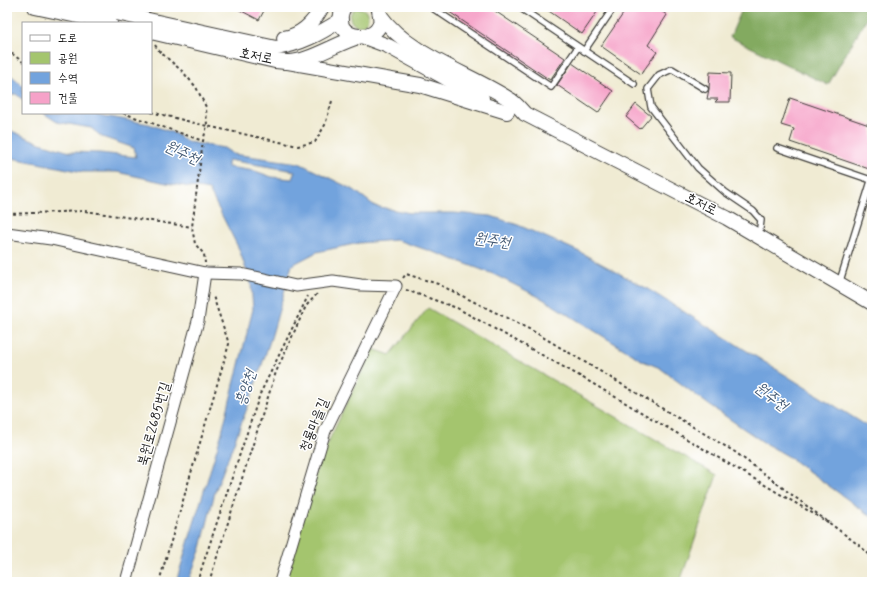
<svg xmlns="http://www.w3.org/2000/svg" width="879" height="589" font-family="Mynerve,'Poor Story',sans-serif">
  <rect width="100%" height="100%" fill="#fff"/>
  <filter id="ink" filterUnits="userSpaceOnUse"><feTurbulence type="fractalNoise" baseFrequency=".025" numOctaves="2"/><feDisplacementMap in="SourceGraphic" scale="8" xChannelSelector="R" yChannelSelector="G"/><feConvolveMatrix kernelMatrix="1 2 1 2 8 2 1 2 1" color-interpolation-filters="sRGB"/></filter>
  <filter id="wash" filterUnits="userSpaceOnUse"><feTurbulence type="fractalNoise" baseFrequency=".012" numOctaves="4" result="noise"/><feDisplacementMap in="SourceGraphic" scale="16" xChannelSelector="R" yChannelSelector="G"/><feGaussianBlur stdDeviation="0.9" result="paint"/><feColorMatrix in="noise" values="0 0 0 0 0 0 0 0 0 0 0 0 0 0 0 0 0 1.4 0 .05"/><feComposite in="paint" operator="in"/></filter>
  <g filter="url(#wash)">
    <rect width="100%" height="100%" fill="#f0ebd3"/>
    <g fill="#a4c56e" stroke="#607045">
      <circle cx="359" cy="17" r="9"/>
      <polygon points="428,308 717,475 680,582 284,582 320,459 373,349 390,355"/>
    </g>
    <polygon fill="#83aa61" stroke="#50633e" points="743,7 872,7 872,9 828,85 730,37"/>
    <g fill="#72a3dd" stroke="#47607c" fill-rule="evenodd">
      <polygon points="7,76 12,76 23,86 23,100 16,94 7,95"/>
      <path d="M43 113H88L149 124 174 133 188 142 224 148 233 154 299 163 354 190 375 206 410 213H454L491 216 518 225 580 252 646 288 872 429V517L786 455 766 444 709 405 660 368 643 361 543 299 493 274 442 255 400 241 396 240 359 243 317 252 292 265 271 338 248 406 215 492 201 548 188 582H176L222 432 253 309 251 284 239 249 209 190 166 183 117 172H83L7 157V129L40 143 70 152 100 153 136 157 134 148 102 137 91 128 57 122ZM228 160 295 171 292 179 272 177 255 171 228 167Z"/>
    </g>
    <g id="blocks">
      <g fill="#f6a2c8">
        <polygon points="234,7 266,7 259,20"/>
        <polygon points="442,7 489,7 565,58 550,80"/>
        <polygon points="543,7 591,7 597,12 582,34"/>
        <polygon points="618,7 655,7 667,15 648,45 657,52 641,74 601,46 623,14 617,10"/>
        <polygon points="572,63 613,91 598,113 557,85"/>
        <polygon points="710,72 731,73 730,102 715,102 718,99 707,99 709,89"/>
        <polygon points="790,98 872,126 872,170 790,142 794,129 781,125"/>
        <polygon points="636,104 651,116 640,129 626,117"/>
      </g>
    </g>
  </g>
  <g filter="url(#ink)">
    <use href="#blocks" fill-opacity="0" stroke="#3c3b37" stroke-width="1"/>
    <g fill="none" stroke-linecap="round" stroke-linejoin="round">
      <defs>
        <g id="service">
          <polyline points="431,7 551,87 578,47"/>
          <polyline points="519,7 634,84"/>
          <polyline points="584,51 614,7"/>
          <polyline points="705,89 672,69 659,75 648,89 651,107 698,168 725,192 753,211 761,220 759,236"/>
          <polyline points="777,148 871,180"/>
          <polyline points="839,284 872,178"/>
        </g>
        <g id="minor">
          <polyline points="7,233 51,239 205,273 241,274 296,286 333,281 361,285 396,286 325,431 280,582"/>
          <polyline points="126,582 198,321 205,273"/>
        </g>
        <g id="tertiary">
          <polyline points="35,7 110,23"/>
          <path d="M89 7 276 48C301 44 319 34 341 20"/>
          <path d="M344 7C325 43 391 47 379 11"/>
          <path d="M380 15C408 55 469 73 509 99 515 102 520 109 525 114L727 218 872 303"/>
          <path d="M151 32 275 61C279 61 283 62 287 62 307 63 337 43 358 37"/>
          <polyline points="364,37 388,46 482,98"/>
          <path d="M284 38C302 35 314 22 322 7"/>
          <polyline points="288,62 420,85 507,112"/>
        </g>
      </defs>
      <use href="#service" stroke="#3c3b37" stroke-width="8"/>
      <use href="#minor" stroke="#3c3b37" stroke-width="13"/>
      <use href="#tertiary" stroke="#3c3b37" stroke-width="16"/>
      <g stroke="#3c3b37" stroke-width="2" stroke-dasharray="3 3" stroke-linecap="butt">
        <polyline points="155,45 159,51 182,71 196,87 206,107 207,126 203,141 192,227 195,244 204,254 205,263"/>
        <polyline points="7,50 23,62"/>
        <polyline points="151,112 207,126 298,146 315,142 325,125 332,101"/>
        <polyline points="123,113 203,141"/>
        <polyline points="7,214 85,211 192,227"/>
        <polyline points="403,278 406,274 438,284 531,330 735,452 860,546 872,557"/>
        <polyline points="406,290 457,308 578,375 831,524"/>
        <polyline points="159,582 229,344 213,296"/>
        <polyline points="197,582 260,394 308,296"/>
        <polyline points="209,582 276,372 306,306 317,294"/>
      </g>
      <use href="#service" stroke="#fff" stroke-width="5.5"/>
      <use href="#minor" stroke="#fff" stroke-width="11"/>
      <use href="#tertiary" stroke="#fff" stroke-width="14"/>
    </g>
  </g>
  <g text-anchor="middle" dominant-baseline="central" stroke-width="3" stroke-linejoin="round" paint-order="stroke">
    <g font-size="14" fill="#1c1c1c" stroke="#fff">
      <text transform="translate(256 56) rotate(12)">호저로</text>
      <text transform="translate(701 204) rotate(27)">호저로</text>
      <text transform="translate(154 424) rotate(-74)">북원로2685번길</text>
      <text transform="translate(314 425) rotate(-68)">청룡마을길</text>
    </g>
    <g font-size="15" font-style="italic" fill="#435973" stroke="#fff">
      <text transform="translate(182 153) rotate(25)">원주천</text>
      <text transform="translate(492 241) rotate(8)">원주천</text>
      <text transform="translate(246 388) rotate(-71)">흥양천</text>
      <text transform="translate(771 397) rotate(38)">원주천</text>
    </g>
  </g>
  <rect width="879" height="589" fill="none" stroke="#fff" stroke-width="24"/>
  <rect x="22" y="22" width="130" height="92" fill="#ffffff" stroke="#a4a4a4"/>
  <rect x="30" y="35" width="20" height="6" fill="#ffffff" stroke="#a4a4a4"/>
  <text x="58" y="42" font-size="12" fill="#1c1c1c">도로</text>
  <rect x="30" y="52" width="20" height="12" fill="#a4c56e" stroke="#a4a4a4"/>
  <text x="58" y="62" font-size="12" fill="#1c1c1c">공원</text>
  <rect x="30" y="72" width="20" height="12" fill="#72a3dd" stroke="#a4a4a4"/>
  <text x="58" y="82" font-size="12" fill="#1c1c1c">수역</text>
  <rect x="30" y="92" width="20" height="12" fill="#f6a2c8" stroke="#a4a4a4"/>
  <text x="58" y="102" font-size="12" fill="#1c1c1c">건물</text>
</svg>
